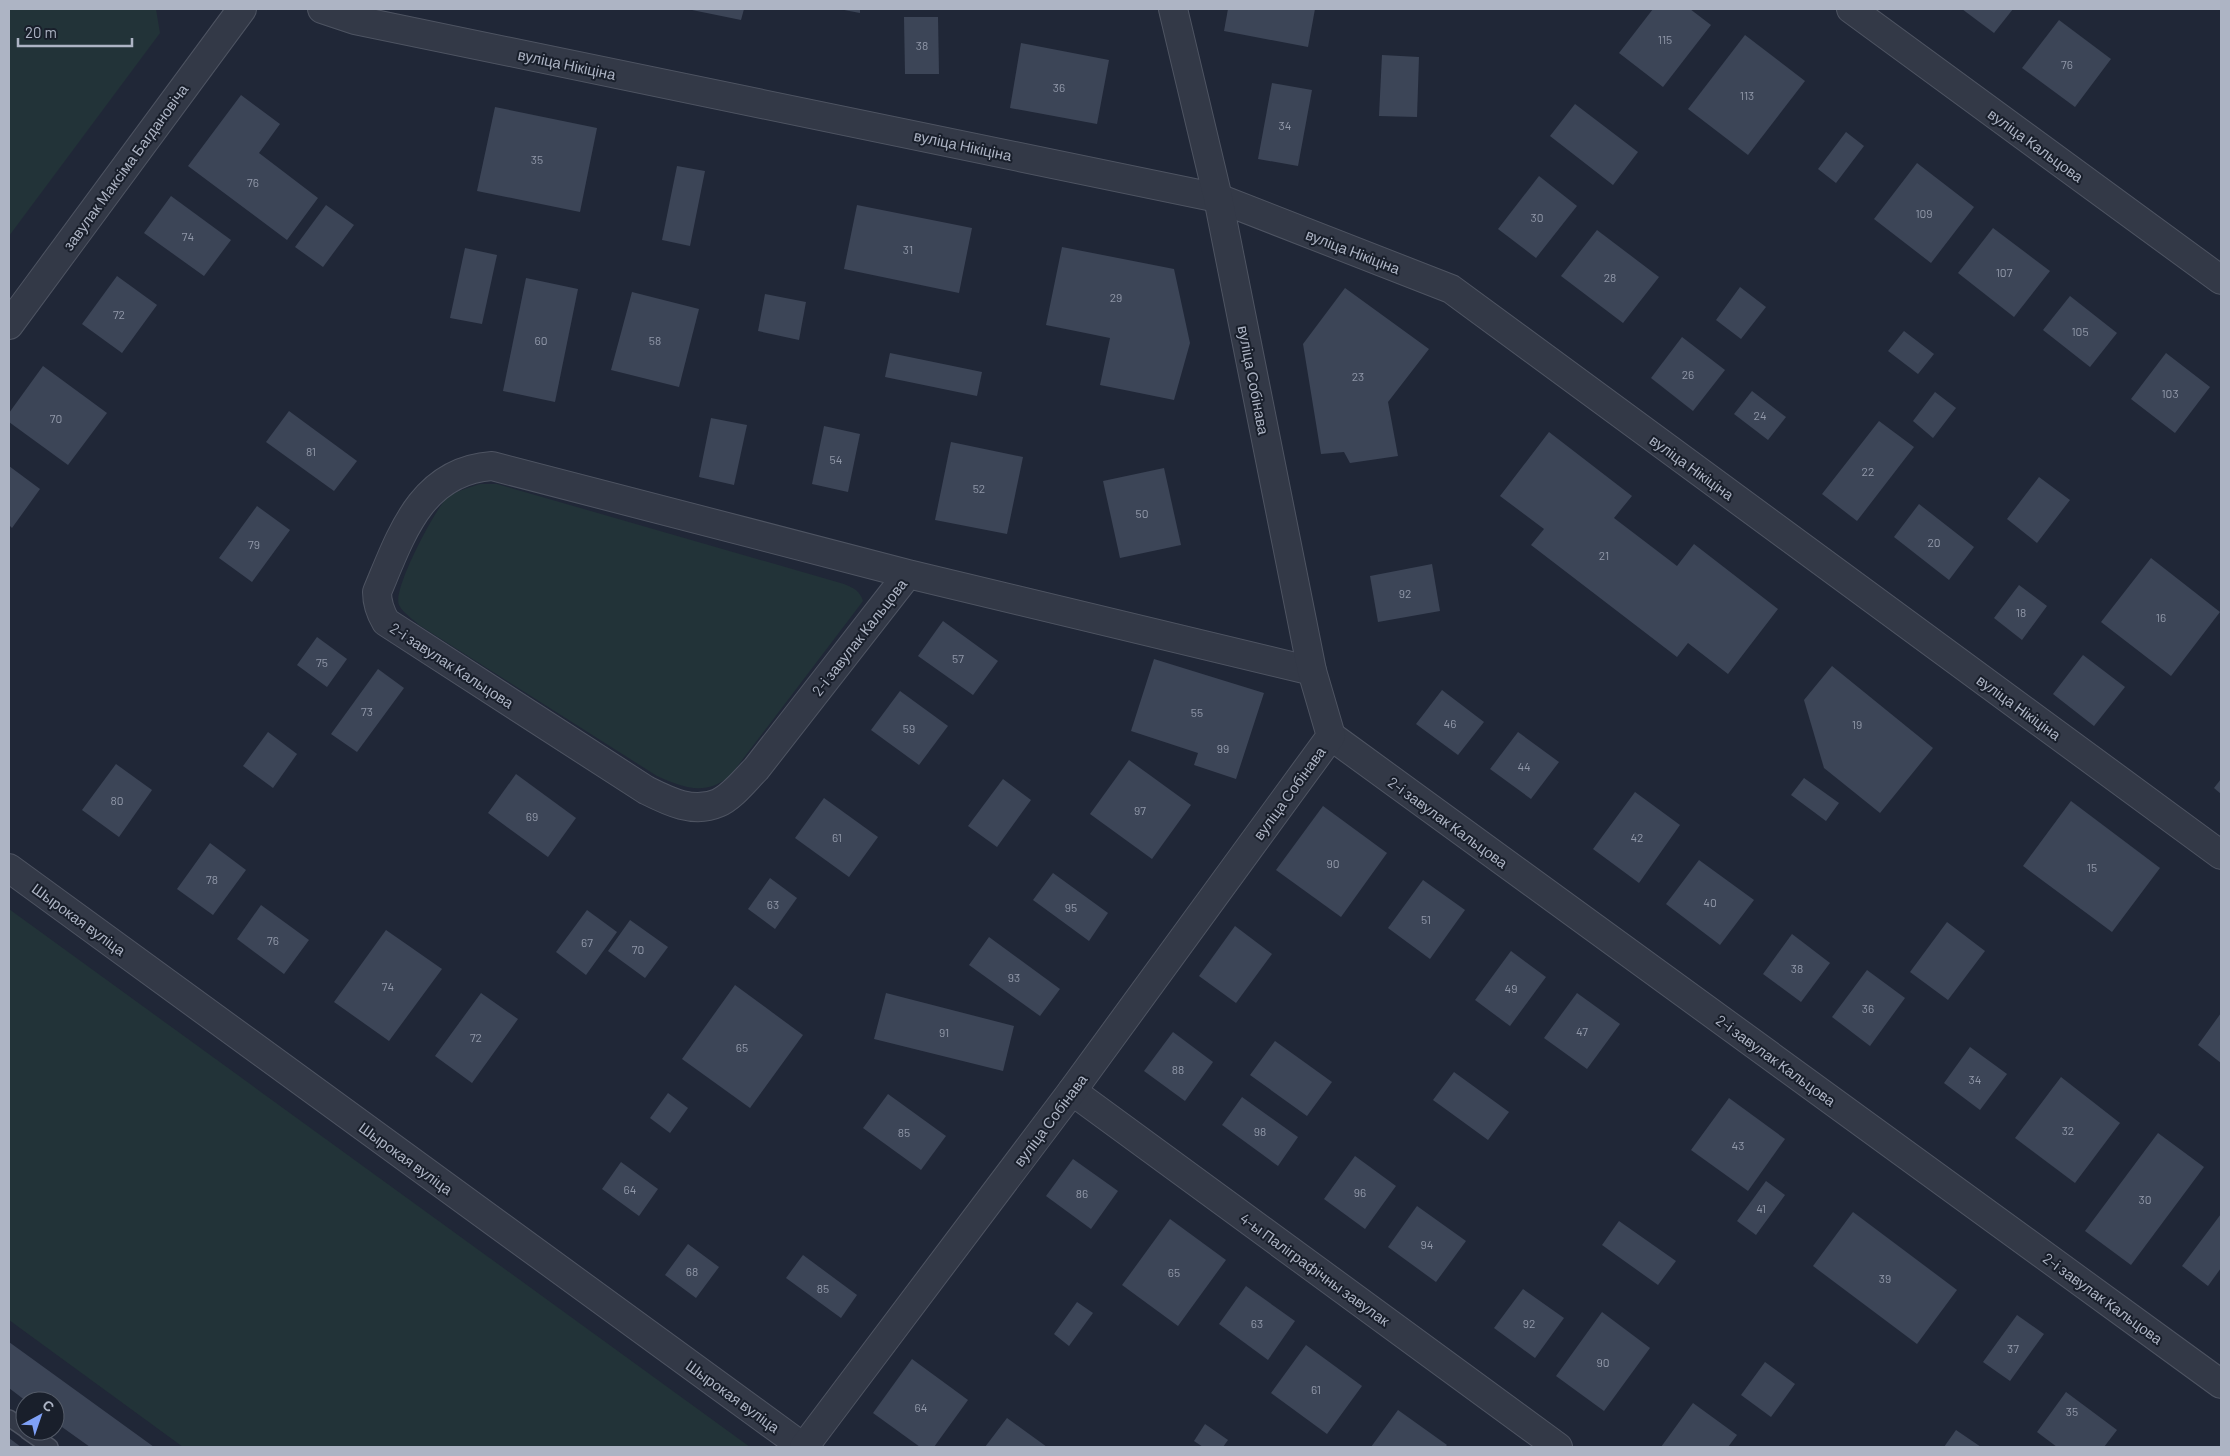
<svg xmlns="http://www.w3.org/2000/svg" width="2230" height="1456" font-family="Barlow,sans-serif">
  <rect width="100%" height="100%" fill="#202737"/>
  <g fill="#223338">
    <polygon points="9,9 156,9 160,33 9,236"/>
    <path d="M480 484H497L844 584C854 588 860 591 863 601L730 776C705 796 684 788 657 776L419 625C413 619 403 613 399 605 392 590 433 514 445 500 454 491 468 488 480 484Z"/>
    <polygon points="9,909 750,1447 183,1447 9,1320"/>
  </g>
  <g fill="#3c4557">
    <polygon points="693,9 744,9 741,20 692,10"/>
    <polygon points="839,9 860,9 860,13"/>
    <polygon points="1228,9 1315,9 1308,47 1224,31"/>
    <polygon points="1653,9 1690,9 1711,25 1663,87 1619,53"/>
    <polygon points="1962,9 2013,9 1994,33"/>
    <polygon points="904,17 938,17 939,74 905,74"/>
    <polygon points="2059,20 2111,59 2075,107 2022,68"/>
    <polygon points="1745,35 1805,81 1748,155 1688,109"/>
    <polygon points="1021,43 1109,60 1097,124 1010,108"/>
    <polygon points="1382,55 1419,57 1417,117 1379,116"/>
    <polygon points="1272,83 1312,90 1298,166 1258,159"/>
    <polygon points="241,95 280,124 259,153 318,198 287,240 188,166"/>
    <polygon points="1575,104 1638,152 1613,185 1550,136"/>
    <polygon points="495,107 597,128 580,212 477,191"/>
    <polygon points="1846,132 1864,146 1836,183 1818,169"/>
    <polygon points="1917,163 1974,207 1931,263 1874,219"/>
    <polygon points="677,166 705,171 690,246 662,240"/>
    <polygon points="1539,176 1577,206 1536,258 1498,229"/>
    <polygon points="171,196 231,240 204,276 144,233"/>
    <polygon points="326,205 354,225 323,267 295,247"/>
    <polygon points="857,205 972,228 959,293 844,269"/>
    <polygon points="1993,228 2050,271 2014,317 1958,273"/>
    <polygon points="1597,230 1659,277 1623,323 1561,276"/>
    <polygon points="1062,247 1174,269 1190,343 1174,400 1100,385 1110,338 1046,325"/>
    <polygon points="465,248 497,255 482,324 450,318"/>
    <polygon points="117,276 157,305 122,353 82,324"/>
    <polygon points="526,278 578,289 555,402 503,391"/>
    <polygon points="1740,287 1766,307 1741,339 1716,320"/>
    <polygon points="1345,288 1429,349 1388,402 1398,456 1350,463 1344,452 1321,454 1303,344"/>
    <polygon points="632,292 699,309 679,387 611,370"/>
    <polygon points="765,294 806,302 799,340 758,331"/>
    <polygon points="2070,296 2117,333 2090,367 2043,330"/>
    <polygon points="1904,331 1934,354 1918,374 1888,351"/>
    <polygon points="1682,337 1725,370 1693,411 1651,378"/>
    <polygon points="890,353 982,372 977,396 885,377"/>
    <polygon points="2166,353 2210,387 2175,433 2131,399"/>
    <polygon points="43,366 107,413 68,465 9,422 9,413"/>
    <polygon points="1752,391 1786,417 1768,440 1734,414"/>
    <polygon points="1935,392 1956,408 1933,438 1913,421"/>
    <polygon points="289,411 357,461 334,491 266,442"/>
    <polygon points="711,418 747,425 734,485 699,477"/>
    <polygon points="1879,421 1914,447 1857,521 1822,494"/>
    <polygon points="824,426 860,434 848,492 812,484"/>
    <polygon points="1549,432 1632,496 1614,518 1677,566 1694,544 1778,609 1728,674 1688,643 1677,657 1531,545 1544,529 1500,496"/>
    <polygon points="951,442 1023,457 1007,534 935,520"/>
    <polygon points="9,466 40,489 12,528 9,525"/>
    <polygon points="1164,468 1181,545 1120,558 1103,481"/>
    <polygon points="2039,477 2070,500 2037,543 2007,519"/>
    <polygon points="1919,504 1974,547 1949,580 1894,537"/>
    <polygon points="257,506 290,530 252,582 219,558"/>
    <polygon points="2151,558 2220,612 2171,676 2101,622"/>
    <polygon points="1432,564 1440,611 1378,622 1370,576"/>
    <polygon points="2019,585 2047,606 2022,640 1994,618"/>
    <polygon points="943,621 998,661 973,695 918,656"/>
    <polygon points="317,637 347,659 327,687 297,665"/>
    <polygon points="2083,655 2125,687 2094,726 2053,694"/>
    <polygon points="1154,659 1264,693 1236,779 1194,765 1198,753 1131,731"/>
    <polygon points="1832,666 1933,748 1880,813 1824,768 1804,700"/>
    <polygon points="378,669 404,688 357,752 331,734"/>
    <polygon points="1442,690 1484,722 1458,755 1416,724"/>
    <polygon points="900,691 948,726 919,765 871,730"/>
    <polygon points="268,732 297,754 273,788 243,766"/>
    <polygon points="1518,732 1559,762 1531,799 1490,769"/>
    <polygon points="1129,760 1191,805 1152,859 1090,814"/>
    <polygon points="116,764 152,790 119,837 82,810"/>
    <polygon points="516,774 576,818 548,857 488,813"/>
    <polygon points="1804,778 1839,803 1826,821 1791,795"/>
    <polygon points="1003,779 1031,800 997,847 968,826"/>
    <polygon points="2221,779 2221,794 2214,788"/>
    <polygon points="1635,792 1680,825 1639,883 1593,849"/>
    <polygon points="824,798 878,837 849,877 795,838"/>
    <polygon points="2071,801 2160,868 2112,932 2023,866"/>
    <polygon points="1323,806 1387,853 1341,917 1276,870"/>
    <polygon points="210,843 246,870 213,915 177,889"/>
    <polygon points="1699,860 1754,900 1720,945 1666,904"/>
    <polygon points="1053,873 1108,913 1089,941 1033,900"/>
    <polygon points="770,878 797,898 775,929 748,909"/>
    <polygon points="1423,880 1465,910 1430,959 1388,928"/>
    <polygon points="261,905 309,940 284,974 237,939"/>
    <polygon points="587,910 617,932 586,975 556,952"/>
    <polygon points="630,920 668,947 645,978 608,951"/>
    <polygon points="1947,922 1985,951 1948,1000 1910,972"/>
    <polygon points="1235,926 1272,954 1236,1003 1199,976"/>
    <polygon points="386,930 442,969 389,1041 334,1002"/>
    <polygon points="1792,934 1830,963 1801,1002 1763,974"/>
    <polygon points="989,937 1060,989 1040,1016 969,965"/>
    <polygon points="1511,951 1546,977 1510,1026 1475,1000"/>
    <polygon points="1867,970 1905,998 1870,1046 1832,1017"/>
    <polygon points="735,985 803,1035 750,1108 682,1059"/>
    <polygon points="481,993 518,1019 472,1083 435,1056"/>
    <polygon points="886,993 1014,1026 1003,1071 874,1039"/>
    <polygon points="1577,993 1620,1024 1587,1069 1544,1038"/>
    <polygon points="2221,1013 2221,1063 2198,1045"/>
    <polygon points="1173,1032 1213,1062 1185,1101 1144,1071"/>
    <polygon points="1275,1041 1332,1082 1307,1116 1250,1075"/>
    <polygon points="1970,1047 2007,1074 1980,1110 1944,1083"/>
    <polygon points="1454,1072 1509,1112 1488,1140 1433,1100"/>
    <polygon points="2061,1077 2120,1123 2075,1183 2015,1138"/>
    <polygon points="668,1093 688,1108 670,1133 650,1118"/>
    <polygon points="888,1094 946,1136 921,1170 863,1128"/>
    <polygon points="1242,1097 1298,1137 1278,1166 1222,1125"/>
    <polygon points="1729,1098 1785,1139 1748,1191 1691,1150"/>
    <polygon points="2158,1133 2204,1167 2131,1265 2085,1231"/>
    <polygon points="1355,1156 1396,1186 1365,1229 1324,1199"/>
    <polygon points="1073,1159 1118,1191 1091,1229 1046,1196"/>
    <polygon points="621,1162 658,1189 639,1216 602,1189"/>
    <polygon points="1766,1181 1785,1195 1756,1235 1737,1221"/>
    <polygon points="1417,1206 1466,1241 1436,1282 1388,1247"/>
    <polygon points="1853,1212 1957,1290 1917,1344 1813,1266"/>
    <polygon points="2221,1214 2221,1268 2208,1286 2182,1266"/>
    <polygon points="1170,1219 1226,1260 1178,1326 1122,1285"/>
    <polygon points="1619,1221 1676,1261 1658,1285 1602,1245"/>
    <polygon points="688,1244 719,1267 696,1298 665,1275"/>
    <polygon points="803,1255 857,1295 841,1318 786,1278"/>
    <polygon points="1246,1286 1295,1321 1268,1360 1219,1324"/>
    <polygon points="1523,1289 1564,1318 1535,1358 1494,1328"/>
    <polygon points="1077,1302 1093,1313 1069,1346 1054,1334"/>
    <polygon points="1602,1312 1650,1348 1604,1411 1556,1376"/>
    <polygon points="2017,1315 2044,1334 2010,1381 1983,1362"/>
    <polygon points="9,1342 154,1447 90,1447 55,1422 55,1401 26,1401 9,1388"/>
    <polygon points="1306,1345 1362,1386 1327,1434 1271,1393"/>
    <polygon points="912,1359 968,1400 934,1447 920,1447 873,1413"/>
    <polygon points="1765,1362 1795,1384 1771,1417 1741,1395"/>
    <polygon points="2066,1392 2117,1430 2104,1447 2057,1447 2037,1432"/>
    <polygon points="1693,1403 1737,1435 1728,1447 1661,1447"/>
    <polygon points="1398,1410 1447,1445 1445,1447 1371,1447"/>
    <polygon points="1007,1418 1047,1447 985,1447"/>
    <polygon points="1205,1424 1228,1440 1223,1447 1203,1447 1194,1441"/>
    <polygon points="1956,1430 1981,1447 1944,1447"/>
    <polygon points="9,1438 21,1447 9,1447"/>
  </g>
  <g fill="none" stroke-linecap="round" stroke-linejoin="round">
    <defs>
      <g id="lane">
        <polyline points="9,1418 25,1429"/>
        <polyline points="27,1431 50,1447"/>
      </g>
      <g id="street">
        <polyline points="322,9 355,20 1218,198 1451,289 2221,855"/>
        <polyline points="1851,9 2221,280"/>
        <polyline points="9,325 242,9"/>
        <path d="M908 574 756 769C745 780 732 797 718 803 693 814 668 801 646 790L386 622C380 612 377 604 377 592 401 535 421 471 492 466L908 574 1312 671"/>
        <polyline points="1331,736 2221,1384"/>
        <polyline points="9,868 803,1447"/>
        <polyline points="1072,1091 1558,1447"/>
        <polyline points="804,1447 1072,1091 1331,736 1312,671 1218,198 1173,9"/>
      </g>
    </defs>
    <use href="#lane" stroke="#4e5462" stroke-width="18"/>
    <use href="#street" stroke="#4e5462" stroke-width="30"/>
    <use href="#lane" stroke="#333947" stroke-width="15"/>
    <use href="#street" stroke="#333947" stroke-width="28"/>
  </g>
  <g text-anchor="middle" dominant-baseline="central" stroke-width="4" stroke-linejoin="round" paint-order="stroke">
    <g font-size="12" fill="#9198a9">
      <text x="1665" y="39">115</text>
      <text x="922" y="45">38</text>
      <text x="2067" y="64">76</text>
      <text x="1059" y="87">36</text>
      <text x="1747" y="95">113</text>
      <text x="1285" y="125">34</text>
      <text x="537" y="159">35</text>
      <text x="253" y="182">76</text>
      <text x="1924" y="213">109</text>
      <text x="1537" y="217">30</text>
      <text x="188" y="236">74</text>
      <text x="908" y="249">31</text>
      <text x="2004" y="272">107</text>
      <text x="1610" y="277">28</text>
      <text x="1116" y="297">29</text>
      <text x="119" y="314">72</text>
      <text x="2080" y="331">105</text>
      <text x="541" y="340">60</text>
      <text x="655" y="340">58</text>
      <text x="1688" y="374">26</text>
      <text x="1358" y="376">23</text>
      <text x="2170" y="393">103</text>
      <text x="1760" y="415">24</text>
      <text x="56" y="418">70</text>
      <text x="311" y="451">81</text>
      <text x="836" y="459">54</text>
      <text x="1868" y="471">22</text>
      <text x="979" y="488">52</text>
      <text x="1142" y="513">50</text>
      <text x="1934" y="542">20</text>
      <text x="254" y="544">79</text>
      <text x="1604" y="555">21</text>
      <text x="1405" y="593">92</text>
      <text x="2021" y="612">18</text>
      <text x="2161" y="617">16</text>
      <text x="958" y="658">57</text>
      <text x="322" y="662">75</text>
      <text x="367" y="711">73</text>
      <text x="1197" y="712">55</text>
      <text x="1450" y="723">46</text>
      <text x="1857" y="724">19</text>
      <text x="909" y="728">59</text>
      <text x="1223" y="748">99</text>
      <text x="1524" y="766">44</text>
      <text x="117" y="800">80</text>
      <text x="1140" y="810">97</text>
      <text x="532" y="816">69</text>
      <text x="837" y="837">61</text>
      <text x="1637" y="837">42</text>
      <text x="1333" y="863">90</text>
      <text x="2092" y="867">15</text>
      <text x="212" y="879">78</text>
      <text x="1710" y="902">40</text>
      <text x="773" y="904">63</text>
      <text x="1071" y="907">95</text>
      <text x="1426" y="919">51</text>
      <text x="273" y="940">76</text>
      <text x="587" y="942">67</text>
      <text x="638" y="949">70</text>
      <text x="1797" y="968">38</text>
      <text x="1014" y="977">93</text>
      <text x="388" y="986">74</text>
      <text x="1511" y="988">49</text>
      <text x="1868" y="1008">36</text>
      <text x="1582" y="1031">47</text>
      <text x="944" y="1032">91</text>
      <text x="476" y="1037">72</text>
      <text x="742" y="1047">65</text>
      <text x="1178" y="1069">88</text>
      <text x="1975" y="1079">34</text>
      <text x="2068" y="1130">32</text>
      <text x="1260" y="1131">98</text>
      <text x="904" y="1132">85</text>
      <text x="1738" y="1145">43</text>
      <text x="630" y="1189">64</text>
      <text x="1360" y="1192">96</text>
      <text x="1082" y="1193">86</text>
      <text x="2145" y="1199">30</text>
      <text x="1761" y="1208">41</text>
      <text x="1427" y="1244">94</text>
      <text x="692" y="1271">68</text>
      <text x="1174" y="1272">65</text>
      <text x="1885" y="1278">39</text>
      <text x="823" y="1288">85</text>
      <text x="1257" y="1323">63</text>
      <text x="1529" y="1323">92</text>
      <text x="2013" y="1348">37</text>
      <text x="1603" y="1362">90</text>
      <text x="1316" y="1389">61</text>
      <text x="921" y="1407">64</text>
      <text x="2072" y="1411">35</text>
    </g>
    <g font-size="15" fill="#adb4c4" stroke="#191f2b">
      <text transform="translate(567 64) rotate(12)">вуліца Нікіціна</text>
      <text transform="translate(963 145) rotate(12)">вуліца Нікіціна</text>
      <text transform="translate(2036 145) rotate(36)">вуліца Кальцова</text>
      <text transform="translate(125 167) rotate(-54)">завулак Максіма Багдановіча</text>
      <text transform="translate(1353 251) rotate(21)">вуліца Нікіціна</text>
      <text transform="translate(1254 380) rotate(79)">вуліца Собінава</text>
      <text transform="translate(1692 467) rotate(36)">вуліца Нікіціна</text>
      <text transform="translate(859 637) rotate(-52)">2-і завулак Кальцова</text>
      <text transform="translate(452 665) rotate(33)">2-і завулак Кальцова</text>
      <text transform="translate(2019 707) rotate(36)">вуліца Нікіціна</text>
      <text transform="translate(1289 793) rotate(-54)">вуліца Собінава</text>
      <text transform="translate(1448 822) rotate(36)">2-і завулак Кальцова</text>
      <text transform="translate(79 919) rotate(36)">Шырокая вуліца</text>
      <text transform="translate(1776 1060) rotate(36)">2-і завулак Кальцова</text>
      <text transform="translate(1050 1120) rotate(-53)">вуліца Собінава</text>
      <text transform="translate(406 1158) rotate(36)">Шырокая вуліца</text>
      <text transform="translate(1315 1269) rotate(36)">4-ы Паліграфічны завулак</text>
      <text transform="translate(2103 1298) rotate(36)">2-і завулак Кальцова</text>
      <text transform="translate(733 1396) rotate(36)">Шырокая вуліца</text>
    </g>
  </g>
  <rect width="2230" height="1456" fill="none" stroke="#adb4c4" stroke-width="20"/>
  <g transform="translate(40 1416) rotate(40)"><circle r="24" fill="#191f2b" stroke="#545b68"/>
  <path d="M0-4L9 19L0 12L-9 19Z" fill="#7fa1f7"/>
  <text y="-8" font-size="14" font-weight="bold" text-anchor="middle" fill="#adb4c4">С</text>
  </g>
  <path d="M18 38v8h114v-8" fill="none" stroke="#adb4c4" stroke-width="2.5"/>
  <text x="25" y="38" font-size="15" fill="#adb4c4" stroke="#191f2b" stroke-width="4" paint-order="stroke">20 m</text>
</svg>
